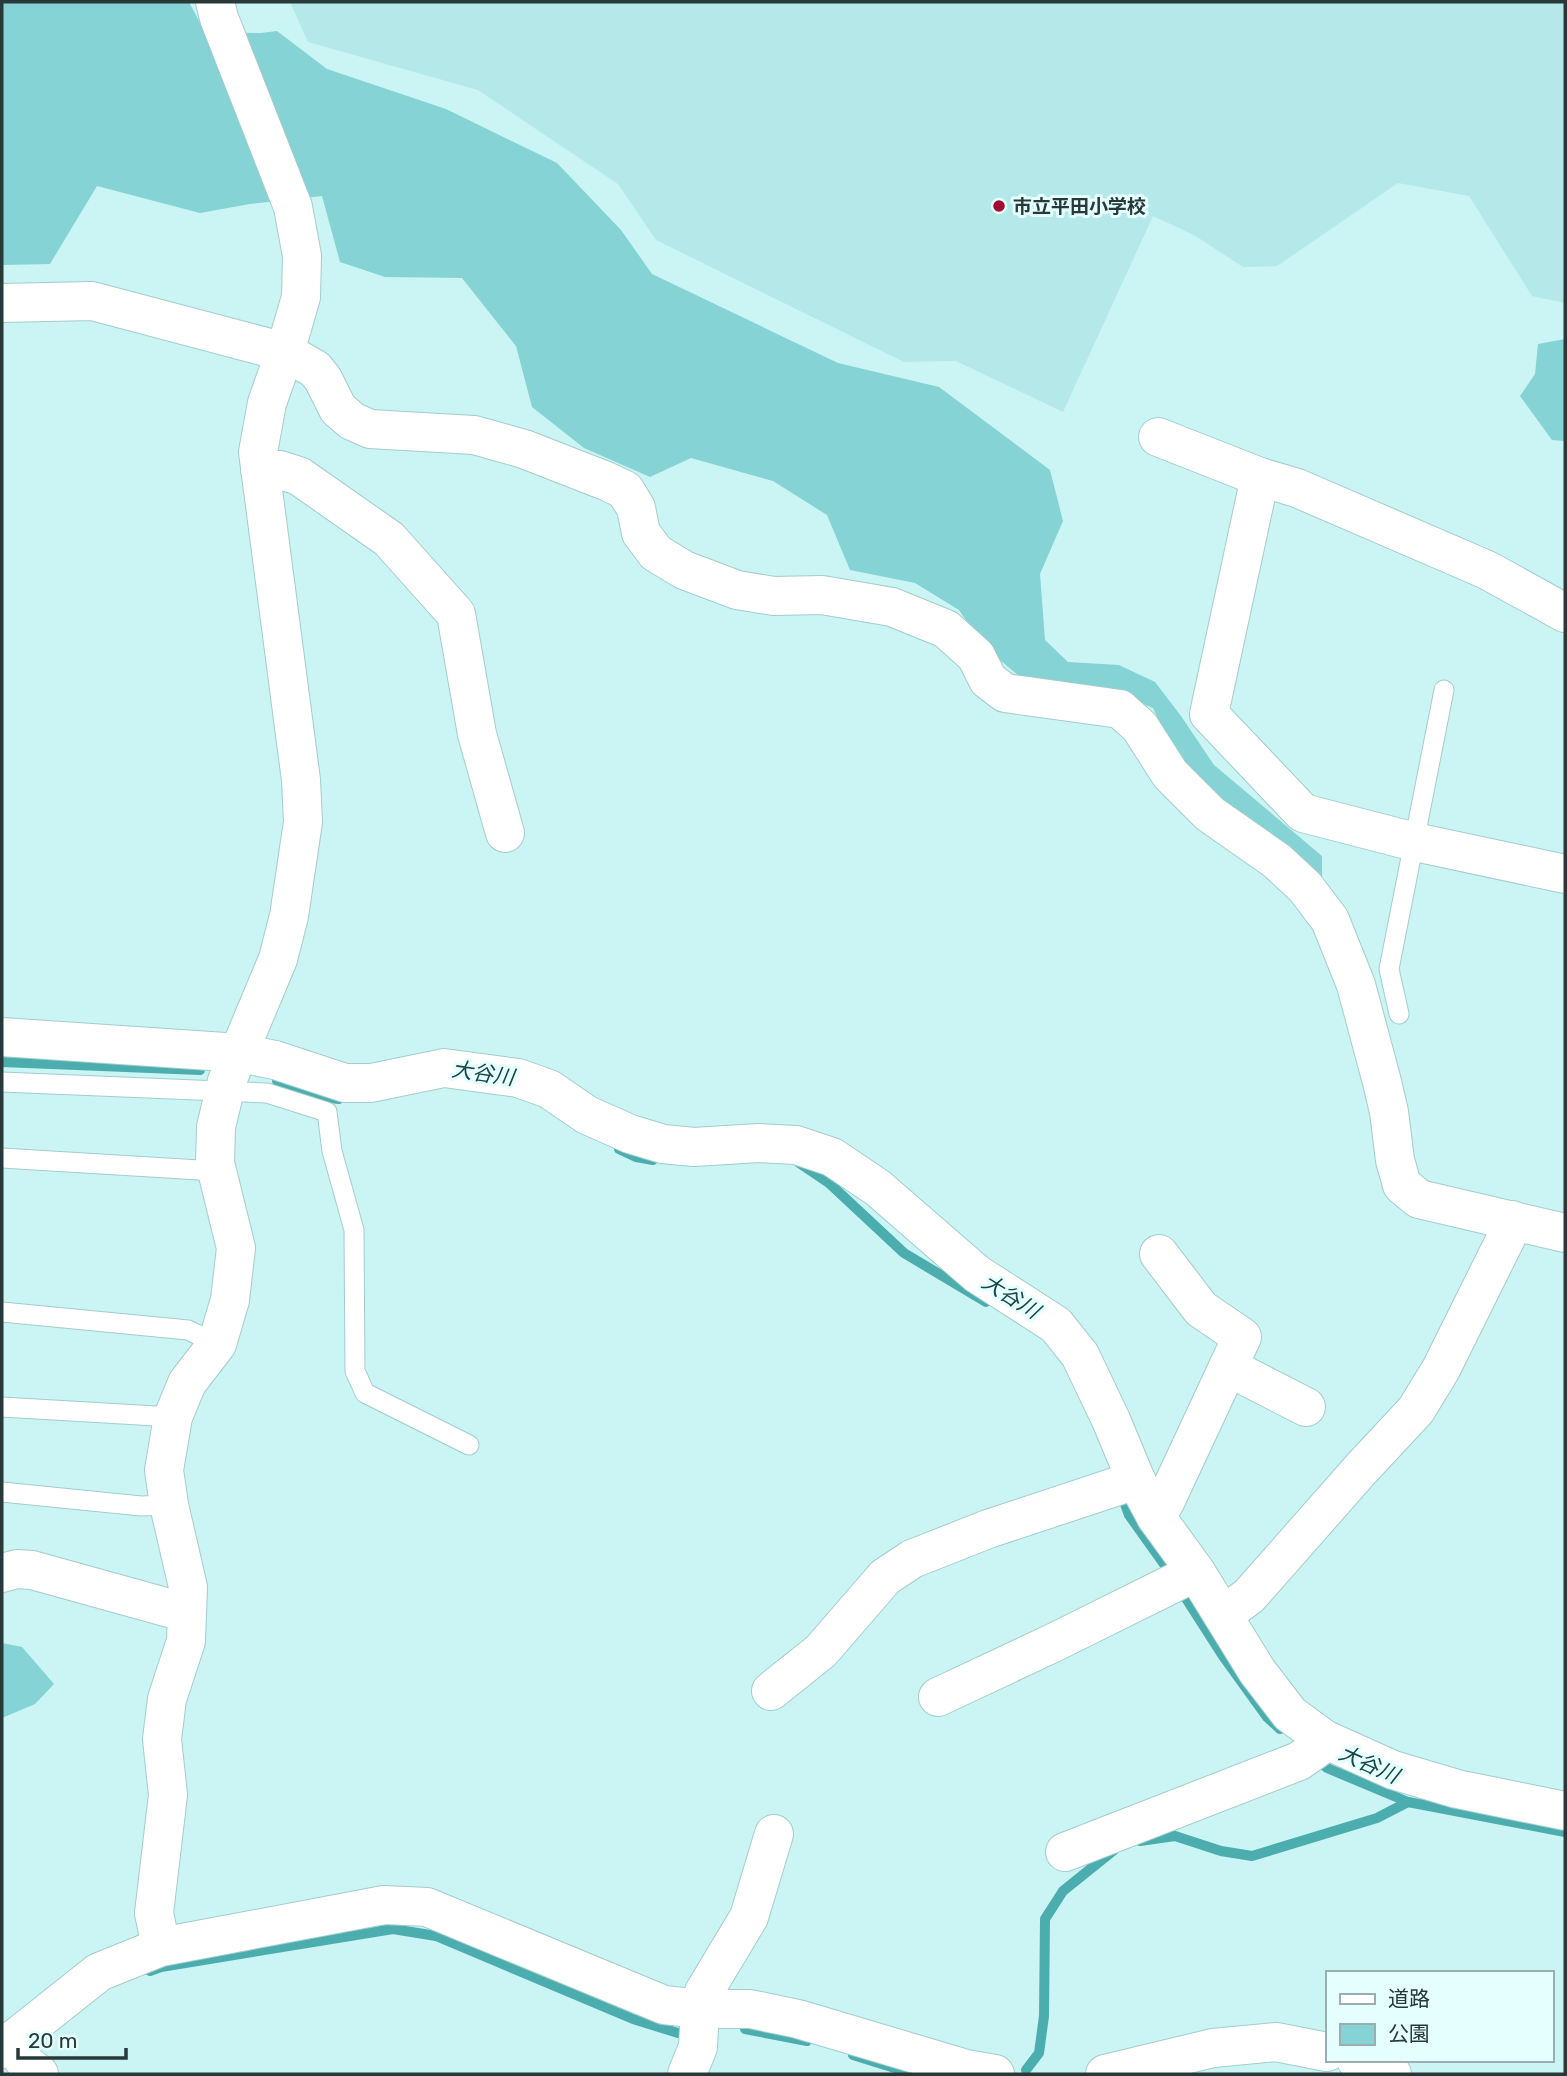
<svg xmlns="http://www.w3.org/2000/svg" width="1567" height="2076" font-family="Rubik,'Noto Sans JP',sans-serif">
  <rect width="100%" height="100%" fill="#cbf4f4"/>
  <polygon fill="#b5e8e8" points="290,2 1565,2 1565,303 1532,296 1469,196 1398,183 1277,266 1243,267 1194,235 1153,216 1063,412 956,361 904,362 656,240 618,184 478,90 308,42"/>
  <g fill="#85d3d4">
    <polygon points="2,2 189,2 205,32 261,33 277,31 327,69 446,109 557,163 621,230 652,274 838,363 939,387 1050,470 1063,521 1040,574 1045,640 1068,662 1119,665 1155,682 1181,716 1214,765 1322,856 1322,880 1257,837 1172,750 1153,708 1105,689 1024,680 984,647 959,610 915,583 850,570 827,515 773,481 691,458 650,477 584,448 532,407 516,346 462,278 385,277 340,262 322,196 250,204 200,213 97,186 50,264 2,265"/>
    <polygon points="1565,339 1565,441 1552,440 1520,396 1535,374 1538,344"/>
    <polygon points="2,1643 22,1647 54,1684 35,1704 2,1718"/>
  </g>
  <g fill="none" stroke-linecap="round" stroke-linejoin="round">
    <g stroke="#4badae" stroke-width="10">
      <polyline points="2,1062 200,1070"/>
      <polyline points="277,1081 322,1097 339,1099"/>
      <polyline points="619,1149 636,1157 653,1160"/>
      <polyline points="798,1162 829,1183 904,1253 986,1302"/>
      <polyline points="1120,1490 1129,1515 1164,1564 1223,1656 1267,1717 1280,1729"/>
      <polyline points="1314,1757 1327,1768 1408,1802 1565,1832"/>
      <polyline points="1140,1841 1175,1836 1221,1851 1252,1856 1377,1818 1408,1802"/>
      <polyline points="150,1971 161,1967 393,1929 436,1936 633,2019 678,2033"/>
      <polyline points="745,2029 807,2041"/>
      <polyline points="853,2055 914,2074"/>
      <polyline points="1026,2070 1039,2053 1044,2016 1045,1919 1063,1891 1114,1850"/>
    </g>
    <defs>
      <g id="service">
        <polyline points="1399,1014 1389,969 1444,690"/>
        <polyline points="2,1082 267,1093 327,1112 332,1151 354,1230 355,1371 365,1393 469,1445"/>
        <polyline points="2,1158 216,1171"/>
        <polyline points="2,1312 188,1330 217,1344"/>
        <polyline points="2,1407 173,1417"/>
        <polyline points="2,1492 141,1506 169,1505"/>
      </g>
      <g id="minor">
        <polyline points="2,303 92,301 285,352 315,369 323,379 338,409 352,421 370,429 474,435 524,449 606,481 625,490 636,508 641,533 656,553 684,570 737,590 774,596 822,595 892,607 946,629 976,656 988,680 1005,693 1120,709 1140,727 1170,774 1210,814 1277,861 1305,887 1330,920 1356,985 1382,1082 1389,1112 1395,1160 1402,1185 1419,1199 1565,1233"/>
        <polyline points="1158,437 1260,477 1297,488 1487,570 1565,613"/>
        <polyline points="260,470 280,470 299,476 389,539 456,614 477,734 505,833"/>
        <polyline points="1260,477 1209,714 1303,813 1415,842 1565,874"/>
        <polyline points="2,1037 240,1053 275,1060 345,1083 371,1083 444,1068 518,1078 549,1089 587,1115 630,1134 663,1144 694,1147 759,1143 796,1145 832,1157 878,1188 977,1274 1056,1325 1080,1355 1111,1420 1136,1480 1156,1517 1196,1572 1257,1671 1290,1714 1324,1739 1393,1770 1457,1789 1565,1811"/>
        <polyline points="1228,1367 1306,1407"/>
        <polyline points="1156,1517 1166,1500 1242,1337 1201,1309 1159,1254"/>
        <polyline points="2,1573 17,1569 32,1570 187,1613"/>
        <polyline points="1223,1615 1249,1596 1361,1469 1416,1410 1441,1369 1508,1234 1512,1220"/>
        <polyline points="771,1691 821,1651 885,1577 912,1559 988,1529 1136,1480"/>
        <polyline points="938,1697 1055,1642 1196,1572"/>
        <polyline points="1065,1852 1299,1761 1319,1747 1324,1739"/>
        <polyline points="161,1947 154,1913 168,1795 162,1739 167,1699 186,1641 188,1587 169,1505 164,1470 173,1417 187,1383 217,1344 230,1300 236,1248 215,1163 216,1127 227,1081 278,959 289,916 303,822 301,780 258,452 267,403 285,352 301,297 302,256 293,207 219,18 215,2"/>
        <polyline points="10,2041 27,2065 39,2074"/>
        <polyline points="2,2049 99,1972 161,1947 384,1905 427,1907 664,2005 700,2009 750,2009 798,2019 966,2069 995,2074"/>
        <polyline points="1356,2060 1392,2074"/>
        <polyline points="687,2074 698,2047 700,2009 704,1992 749,1917 774,1834"/>
        <polyline points="1105,2074 1213,2048 1276,2042 1327,2052"/>
      </g>
    </defs>
    <use href="#service" stroke="#a4cccc" stroke-width="21"/>
    <use href="#minor" stroke="#a4cccc" stroke-width="40"/>
    <use href="#service" stroke="#fff" stroke-width="19"/>
    <use href="#minor" stroke="#fff" stroke-width="38"/>
  </g>
  <circle fill="#a40732" stroke="#e5fefe" stroke-width="2.5" cx="999" cy="206" r="7"/>
  <g text-anchor="middle" dominant-baseline="central" stroke-width="6" stroke-linejoin="round" paint-order="stroke">
    <g font-size="19" font-weight="bold" fill="#283939" stroke="#e5fefe" text-anchor="start">
      <text x="1013" y="206">市立平田小学校</text>
    </g>
    <g font-size="21" font-style="italic" fill="#184546" stroke="#e5fefe">
      <text transform="translate(483 1073) rotate(8)">大谷川</text>
      <text transform="translate(1011 1296) rotate(32)">大谷川</text>
      <text transform="translate(1369 1764) rotate(24)">大谷川</text>
    </g>
  </g>
  <rect width="1567" height="2076" fill="none" stroke="#283939" stroke-width="7"/>
  <rect x="1326" y="1971" width="228" height="91" fill="#e5fefe" stroke="#99afaf" stroke-width="2"/>
  <rect x="1340" y="1994" width="35" height="10" fill="#ffffff" stroke="#99afaf" stroke-width="2"/>
  <text x="1388" y="2006" font-size="21" fill="#283939">道路</text>
  <rect x="1340" y="2024" width="35" height="21" fill="#85d3d4" stroke="#99afaf" stroke-width="2"/>
  <text x="1388" y="2041" font-size="21" fill="#283939">公園</text>
  <path d="M18 2048v10h108v-10" fill="none" stroke="#283939" stroke-width="3.5"/>
  <text x="28" y="2048" font-size="21" fill="#283939" stroke="#e5fefe" stroke-width="5" paint-order="stroke">20 m</text>
</svg>
